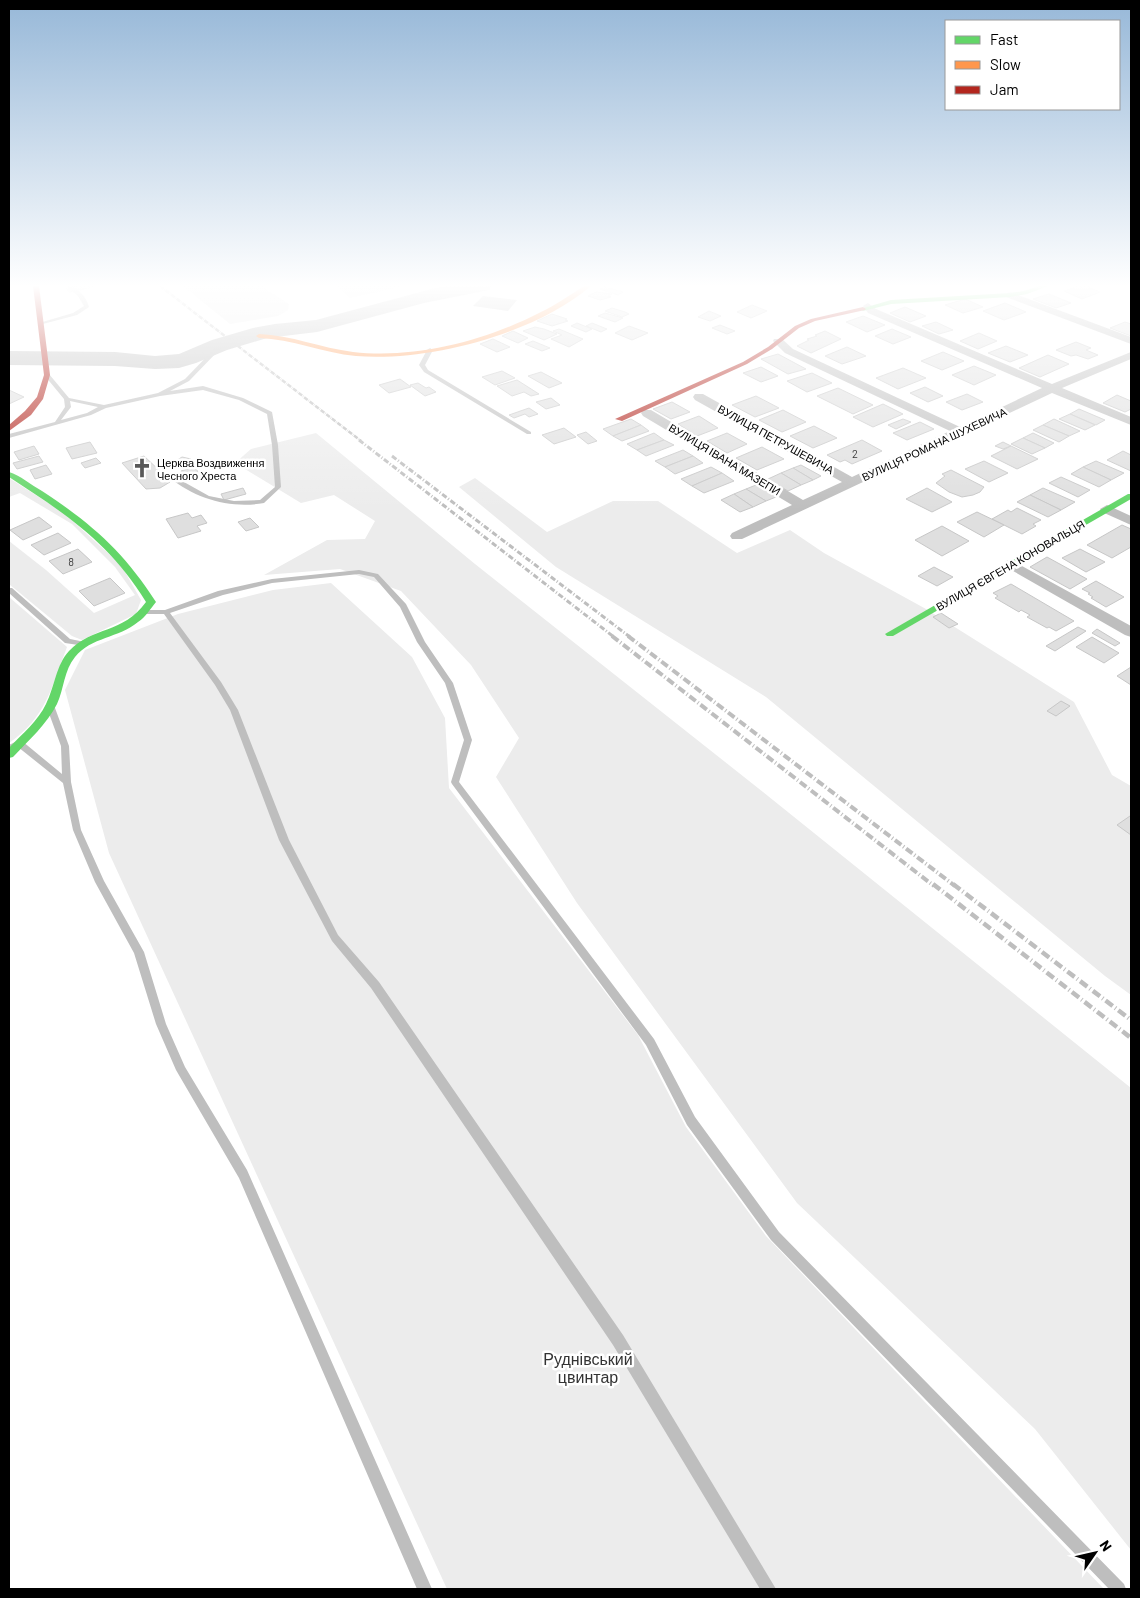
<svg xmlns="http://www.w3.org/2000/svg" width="1140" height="1598" font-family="Barlow,sans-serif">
  <rect width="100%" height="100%" fill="#fff"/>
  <g fill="#ececec">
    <polygon points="183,286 261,286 289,304 288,310 278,316 230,324"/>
    <polygon points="337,286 405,286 350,298"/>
    <polygon points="316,433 475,564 763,792 1131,1088 1131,1550 1035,1429 797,1203 577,903 496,777 519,738 471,665 401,591 340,569 264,575 327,540 365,539 375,521 334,495 301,503 235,463 251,449"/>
    <polygon points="9,478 64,513 121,565 141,600 136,614 82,640 72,636 9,584 9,541 46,570 94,613 135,595 115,567 72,524 20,493 9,497"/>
    <polygon points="475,478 547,532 613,501 658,501 737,553 790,530 824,553 926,609 1074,702 1112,775 1131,786 1131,995 1105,976 766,697 556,567 459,487"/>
    <polygon points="331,583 412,657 445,718 449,788 638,1035 686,1127 766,1236 1104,1589 447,1589 109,853 65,690 85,650 178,614 273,590"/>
    <path d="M9 597 67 647C52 686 46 718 9 743Z"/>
  </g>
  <polygon fill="#bfbfbf" points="483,296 517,300 508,311 473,306"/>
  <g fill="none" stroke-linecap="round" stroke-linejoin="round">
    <polygon fill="#bfbfbf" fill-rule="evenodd" points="492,286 489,290 424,303 317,332 267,338 227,350 196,363 179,368 155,369 115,366 9,365 9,351 115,352 155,356 179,354 212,340 253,328 275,324 316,320 439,287"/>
  </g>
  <g fill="#dfdfdf" stroke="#c7c7c7">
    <polygon points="76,286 92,286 93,287 69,292 66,288"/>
    <polygon points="1079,286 1085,286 1100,292 1082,299 1064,291"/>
    <polygon points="605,287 623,292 618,295 600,289"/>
    <polygon points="596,292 612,294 608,296 611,297 600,300 588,296"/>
    <polygon points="1049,294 1071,303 1056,308 1033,299"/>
    <polygon points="965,299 983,307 963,313 945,305"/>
    <polygon points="1005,303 1026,312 1004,320 983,311"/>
    <polygon points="752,305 767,311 751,318 737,312"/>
    <polygon points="905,307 926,316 910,322 890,313"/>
    <polygon points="612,308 625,312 629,314 622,317 605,311"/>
    <polygon points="709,311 721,316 710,321 698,317"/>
    <polygon points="605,313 623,318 615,322 598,316"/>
    <polygon points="552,314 567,319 565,320 568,321 552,326 537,321"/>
    <polygon points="863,316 885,325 867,332 846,322"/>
    <polygon points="936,322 953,330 939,334 922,326"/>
    <polygon points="1125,322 1131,324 1131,336 1110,328"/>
    <polygon points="577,323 592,329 586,332 571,326"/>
    <polygon points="592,323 607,329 601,332 586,326"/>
    <polygon points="720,325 735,331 727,334 712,328"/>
    <polygon points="629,326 648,333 632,340 615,333"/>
    <polygon points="535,327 544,329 557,334 544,340 523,331"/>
    <polygon points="559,329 583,339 569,347 551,339 562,335 553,331"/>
    <polygon points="892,329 911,337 893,344 875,336"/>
    <polygon points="513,331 528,338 518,343 502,336"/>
    <polygon points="825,331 841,339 811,353 797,346 809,340 807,339 817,336 815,335"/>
    <polygon points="979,333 997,341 978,349 960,341"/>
    <polygon points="493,339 510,347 497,352 480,344"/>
    <polygon points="533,341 550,348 542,351 525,344"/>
    <polygon points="1076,342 1091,348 1086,350 1098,355 1088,359 1076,355 1071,356 1056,350"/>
    <polygon points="1006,346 1028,355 1010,362 988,353"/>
    <polygon points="847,347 866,356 842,364 825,356"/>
    <polygon points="943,352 964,361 942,370 921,361"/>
    <polygon points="778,354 806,369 788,374 761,359"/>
    <polygon points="1048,355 1069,364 1040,377 1019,368"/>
    <polygon points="974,366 996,375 974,385 952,375"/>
    <polygon points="761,367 778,376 761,382 743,373"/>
    <polygon points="903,368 926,378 898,389 876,378"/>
    <polygon points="502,371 515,378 495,385 482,377"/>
    <polygon points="541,372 562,383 549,388 528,376"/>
    <polygon points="812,373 832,383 807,392 787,381"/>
    <polygon points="400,379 411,387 389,393 379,385"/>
    <polygon points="517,380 539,394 531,396 524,392 512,396 497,386"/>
    <polygon points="418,383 426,388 429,387 436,392 425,396 410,385"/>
    <polygon points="925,387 943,396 928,402 910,393"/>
    <polygon points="838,388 873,405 853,414 817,396"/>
    <polygon points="9,390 24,397 9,404"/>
    <polygon points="967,394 983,402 962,410 946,402"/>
    <polygon points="1117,395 1131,401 1131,409 1125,412 1103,403"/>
    <polygon points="756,396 779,408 755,417 732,405"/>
    <polygon points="551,398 560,405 546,409 536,402"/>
    <polygon points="672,402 690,412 671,419 653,409"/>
    <polygon points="883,404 903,414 873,427 853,417"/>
    <polygon points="529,408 538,414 529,417 525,414 514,418 509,415"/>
    <polygon points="1079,409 1105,420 1096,425 1070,414"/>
    <polygon points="783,410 806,422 782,432 759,420"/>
    <polygon points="1070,414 1095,425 1085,430 1059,419"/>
    <polygon points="699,416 718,428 697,436 678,424"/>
    <polygon points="631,419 641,425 613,436 603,429"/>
    <polygon points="903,419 911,422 896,429 888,425"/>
    <polygon points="1054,419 1080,431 1069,436 1043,425"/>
    <polygon points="920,422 934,429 907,440 893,433"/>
    <polygon points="641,425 649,431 622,441 613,436"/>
    <polygon points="1043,425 1069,436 1059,442 1033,430"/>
    <polygon points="814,426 837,438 813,448 790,436"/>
    <polygon points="564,428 576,437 554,444 542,435"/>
    <polygon points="586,432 597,441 588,444 577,435"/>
    <polygon points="654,433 664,440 637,450 627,444"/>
    <polygon points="727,433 747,444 727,453 707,441"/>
    <polygon points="1033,433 1054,443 1045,448 1023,438"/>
    <polygon points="1023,438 1045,448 1032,454 1011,444"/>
    <polygon points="664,440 674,445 646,456 637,450"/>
    <polygon points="862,440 882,451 852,464 845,460 840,462 827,455"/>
    <polygon points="90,442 97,453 72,459 66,448"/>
    <polygon points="1003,442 1011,446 1003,449 995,446"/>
    <polygon points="34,446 39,454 19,460 14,452"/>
    <polygon points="1011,446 1038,459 1017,469 991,456"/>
    <polygon points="762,447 784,459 757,470 736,458"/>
    <polygon points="683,450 693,456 665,467 655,461"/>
    <polygon points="1123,451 1131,455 1131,471 1107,460"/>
    <polygon points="39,456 43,462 17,469 13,463"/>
    <polygon points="144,456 162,473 170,482 160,488 146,489 122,463"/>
    <polygon points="693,456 703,463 675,474 665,467"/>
    <polygon points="182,457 191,459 191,463 187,465 176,466 174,462"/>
    <polygon points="96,458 101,463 85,468 81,463"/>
    <polygon points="984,461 1008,473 989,482 965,469"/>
    <polygon points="1096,461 1124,473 1111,480 1083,467"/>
    <polygon points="46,465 52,474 35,479 30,470"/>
    <polygon points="801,465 821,476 813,480 793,468"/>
    <polygon points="194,467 202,476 188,480 181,471"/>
    <polygon points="711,467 722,473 692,486 681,479"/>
    <polygon points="1083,467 1111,480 1099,487 1071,474"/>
    <polygon points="793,468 813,480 801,485 781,473"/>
    <polygon points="951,470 984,487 980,492 973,495 962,497 949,492 936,483 945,476 942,474"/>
    <polygon points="722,473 734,481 704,493 692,486"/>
    <polygon points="781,473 801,485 788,491 768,479"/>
    <polygon points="1061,477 1090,490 1078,497 1049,483"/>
    <polygon points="756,485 776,497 766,501 746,489"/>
    <polygon points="243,488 246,494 224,500 221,494"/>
    <polygon points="927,488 952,502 932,512 906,499"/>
    <polygon points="1043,488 1075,502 1061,510 1030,495"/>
    <polygon points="746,489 766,501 753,507 734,494"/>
    <polygon points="734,494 753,507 740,512 721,500"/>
    <polygon points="1030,495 1061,510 1048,517 1017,502"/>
    <polygon points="1017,508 1041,520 1033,524 1036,526 1022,534 992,519 1008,510 1011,512"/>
    <polygon points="977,512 1004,525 984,537 957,522"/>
    <polygon points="188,513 192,518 201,515 207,523 197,526 201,531 178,538 166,519"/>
    <polygon points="39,517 52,527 23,540 10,530"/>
    <polygon points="250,518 259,527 246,531 238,522"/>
    <polygon points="1122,525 1131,529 1131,547 1112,558 1087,545"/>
    <polygon points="942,526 969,541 942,556 915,540"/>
    <polygon points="58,533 71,543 44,555 31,545"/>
    <polygon points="78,549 92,562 63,574 49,561"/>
    <polygon points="1080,549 1105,562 1086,572 1062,558"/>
    <polygon points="1047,557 1087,579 1070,589 1030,567"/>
    <polygon points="934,567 953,577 937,586 918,576"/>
    <polygon points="110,578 125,593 94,606 79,591"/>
    <polygon points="1096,581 1124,597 1106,607 1091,598 1093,597 1088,594 1090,593 1082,589"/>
    <polygon points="1011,584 1074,621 1056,631 1049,627 1047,628 1027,617 1030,615 1021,610 1019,612 995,598 998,596 993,593"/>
    <polygon points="941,613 958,624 949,628 933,617"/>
    <polygon points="1078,627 1086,631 1055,651 1046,646"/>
    <polygon points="1097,629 1120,643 1115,646 1092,633"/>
    <polygon points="1092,637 1119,653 1104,663 1076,647"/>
    <polygon points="1131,667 1131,685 1117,676"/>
    <polygon points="1061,701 1070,706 1056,716 1047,711"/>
    <polygon points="1130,816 1131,817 1131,835 1117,825"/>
  </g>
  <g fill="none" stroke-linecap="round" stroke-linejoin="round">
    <g fill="#bebebe" fill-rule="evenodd">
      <path d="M66 286C77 286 86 296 89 307L77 315 39 325V323L73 313 84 306 78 296Z"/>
      <path d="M216 347 221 348 189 381 170 391 203 386 243 398 272 412 278 445 281 487 264 503C231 509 196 499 170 478L175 477 209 496 234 501 260 500 275 487 272 445 267 414 239 400 203 390 160 396 106 408 91 415 9 438V434L55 422 65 407 64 399 45 376V374H49L69 398 104 405 158 393 185 379ZM70 401 98 407 87 413 61 420 71 407Z"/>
      <polygon points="430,348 433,350 425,365 428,370 531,432 531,434 527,434 424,372 419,365 427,350"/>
      <polygon points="359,570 378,574 406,604 425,642 453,683 472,740 459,782 654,1039 695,1117 779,1232 1124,1584 1126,1589 1109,1589 771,1240 687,1125 646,1045 452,784 451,782 464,740 445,683 417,642 400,607 374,577 359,574 272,583 223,595 170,613 221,682 238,710 289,840 338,935 379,982 623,1335 776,1589 760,1589 613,1345 371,988 332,941 279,840 230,710 215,685 164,614 147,614 143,612 147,610 165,610 218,591 272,579"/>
      <polygon points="9,588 12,588 70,639 85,642 86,644 85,646 65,643 9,593"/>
      <polygon points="51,705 55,708 69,746 71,782 81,830 104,881 144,952 166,1024 185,1067 247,1170 432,1589 417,1589 239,1178 176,1070 156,1024 134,953 95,882 73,830 63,783 18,747 9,751 9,745 19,740 22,741 62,774 61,746 47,708"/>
    </g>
    <g fill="#bebebe" fill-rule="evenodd">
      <polygon points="1010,292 1131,337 1131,344 1006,297 1005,295"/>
      <polygon points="868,303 876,309 1052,384 1131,352 1131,359 1062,388 1131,417 1131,425 1052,393 742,539 732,539 730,536 732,533 792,505 643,416 641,413 643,410 651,410 803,500 842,482 695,400 693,397 695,394 703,394 852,477 950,431 785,353 773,341 774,339 782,339 793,349 960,427 1042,388 868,313 863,306"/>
      <polygon points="1107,505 1131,516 1131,525 1102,512 1100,509"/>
      <polygon points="1011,560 1131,626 1131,637 1125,635 1006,567 1004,564 1006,561"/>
    </g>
    <g fill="#63d668" fill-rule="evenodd">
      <polygon points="1039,286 1048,286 1027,294 1010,297 891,304 863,311 860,309 891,300 1010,293 1024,291"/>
      <path d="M9 472C20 475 31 485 42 491 91 523 124 552 156 602 150 609 146 617 138 622 119 638 91 637 75 657 64 670 64 689 57 704 47 724 29 740 13 757L9 758V748C22 734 38 721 46 704 55 686 56 665 69 651 93 626 123 634 146 602 110 543 66 514 9 477Z"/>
      <polygon points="1128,494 1131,494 1131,499 893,636 887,636 885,634"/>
    </g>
    <path fill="#ff974d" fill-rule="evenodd" d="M584 286H591C535 334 428 362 356 356 323 353 292 339 259 338L256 336 259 334C291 335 321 348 353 352 416 359 485 341 541 312 556 305 570 295 584 286Z"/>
    <g fill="#b3261e" fill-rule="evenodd">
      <polygon points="33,286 39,286 50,375 43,399 31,415 9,431 9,425 25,411 37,397 44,375"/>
      <polygon points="863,307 866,309 865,310 815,321 799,328 772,349 747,364 622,421 615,419 743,362 768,347 795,326 811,319"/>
    </g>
    <polyline stroke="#bebebe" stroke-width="2.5" stroke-dasharray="4.5 1 0.5 1" stroke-linecap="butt" points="160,286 361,441"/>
    <g stroke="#bebebe" stroke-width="3" stroke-dasharray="5.5 2 1 2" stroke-linecap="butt">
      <polyline points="359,440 614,637"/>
      <polyline points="392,456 630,637"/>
    </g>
    <g stroke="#bebebe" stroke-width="4" stroke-dasharray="8 2.5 1 2.5" stroke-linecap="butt">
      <polyline points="612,636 934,886"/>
      <polyline points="628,636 955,886"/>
    </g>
    <g stroke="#bebebe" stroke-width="4.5" stroke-dasharray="9 3 1 3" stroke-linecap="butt">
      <polyline points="933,884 1131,1038"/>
      <polyline points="953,884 1131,1020"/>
    </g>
  </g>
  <linearGradient id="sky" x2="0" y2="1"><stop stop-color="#97b8d8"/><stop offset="0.56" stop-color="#fff"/><stop offset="1" stop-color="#fff" stop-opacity="0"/></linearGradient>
  <rect width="1140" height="510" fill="url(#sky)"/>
  <defs>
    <symbol id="church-bare" viewBox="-9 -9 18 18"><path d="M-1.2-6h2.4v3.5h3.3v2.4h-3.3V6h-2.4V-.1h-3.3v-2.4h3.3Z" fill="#595959" stroke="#fff" stroke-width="2.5" paint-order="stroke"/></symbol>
  </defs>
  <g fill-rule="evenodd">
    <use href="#church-bare" x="128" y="454" width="28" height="28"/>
  </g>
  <g text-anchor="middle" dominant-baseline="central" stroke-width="5" stroke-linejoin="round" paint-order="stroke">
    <g font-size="11" fill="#000" stroke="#fff">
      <text transform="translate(776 439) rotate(29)">ВУЛИЦЯ ПЕТРУШЕВИЧА</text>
      <text transform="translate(934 444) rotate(-25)">ВУЛИЦЯ РОМАНА ШУХЕВИЧА</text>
      <text transform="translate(725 459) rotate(31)">ВУЛИЦЯ ІВАНА МАЗЕПИ</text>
      <text transform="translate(1010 565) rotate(-30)">ВУЛИЦЯ ЄВГЕНА КОНОВАЛЬЦЯ</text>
    </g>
    <g font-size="11" fill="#383838">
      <text x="855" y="453">2</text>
      <text x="71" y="561">8</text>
    </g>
    <g font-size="11" fill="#000" stroke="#fff" text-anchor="start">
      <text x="157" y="462">Церква Воздвиження<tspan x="157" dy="13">Чесного Хреста</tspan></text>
    </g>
    <g font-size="16" fill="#333" stroke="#fff">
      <text x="588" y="1358">Руднівський<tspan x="588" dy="18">цвинтар</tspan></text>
    </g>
  </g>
  <rect width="1140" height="1598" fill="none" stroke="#000000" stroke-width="20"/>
  <rect x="945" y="20" width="175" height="90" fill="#ffffff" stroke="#999999"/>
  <rect x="955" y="36" width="25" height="8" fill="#63d668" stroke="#999999"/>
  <text x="990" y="45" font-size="15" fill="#000000">Fast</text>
  <rect x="955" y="61" width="25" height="8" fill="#ff974d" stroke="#999999"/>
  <text x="990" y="70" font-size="15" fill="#000000">Slow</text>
  <rect x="955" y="86" width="25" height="8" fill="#b3261e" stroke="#999999"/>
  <text x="990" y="95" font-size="15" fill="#000000">Jam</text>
  <g transform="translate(1095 1553) rotate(56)" stroke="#ffffff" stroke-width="4" paint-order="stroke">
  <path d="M0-4L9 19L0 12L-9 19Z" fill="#000000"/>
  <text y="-8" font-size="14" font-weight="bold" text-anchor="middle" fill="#000000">N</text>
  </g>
</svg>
